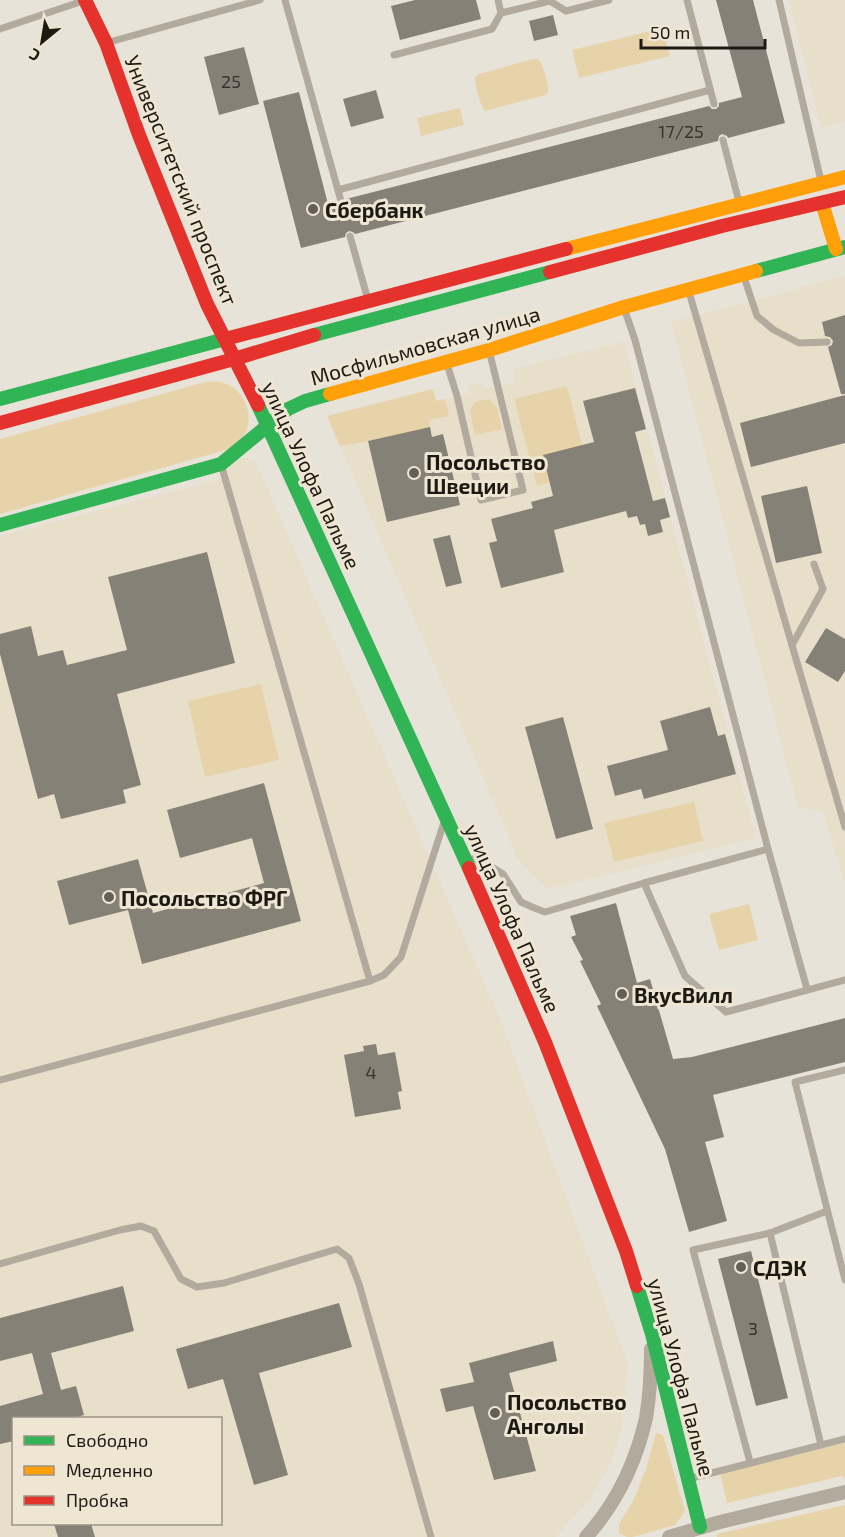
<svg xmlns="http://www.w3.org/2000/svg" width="845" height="1537" font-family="'Exo 2',sans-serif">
  <rect width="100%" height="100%" fill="#e8e3d8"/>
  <g fill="#e8dfcb" fill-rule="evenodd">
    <polygon points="789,0 845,0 845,122 821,128"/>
    <polygon points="845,276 845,883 822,811 798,808 671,322"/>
    <polygon points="624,342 756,838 548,889 518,859 327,416 433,389 436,401 469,393 467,386 482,383 484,389 515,382 513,369"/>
    <path d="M239 457 255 460 501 1021 628 1364 623 1421 613 1459 592 1496 556 1537H0V536L227 477 230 465ZM14 1418H220V1524H14Z"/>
  </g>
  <g fill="#e7d3a9">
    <polygon points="663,28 670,56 579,78 572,50"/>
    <path d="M533 59H539C542 65 550 85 548 91 548 93 546 94 545 95L485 111C479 102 475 87 475 77L479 74Z"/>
    <polygon points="460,108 464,125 421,136 417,118"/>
    <path d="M205 382C209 382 215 381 219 382 241 385 253 409 247 429 244 438 236 444 229 449L0 514V439Z"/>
    <polygon points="567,386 582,445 550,482 537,486 514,399"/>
    <polygon points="433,389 436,401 445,399 449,416 429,420 430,427 368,441 340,446 327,416"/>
    <polygon points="489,399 497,408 502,429 475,435 470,411 475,402"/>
    <polygon points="261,684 279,760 205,777 188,701"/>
    <polygon points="694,802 703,841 614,862 604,823"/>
    <polygon points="749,904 758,940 719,950 709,914"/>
    <polygon points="656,1433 663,1435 685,1511 675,1525 633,1537 627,1537 619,1533 619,1524 634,1499 646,1469"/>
    <polygon points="845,1443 845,1479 842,1476 727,1503 720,1473"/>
    <polygon points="845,1505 845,1537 717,1537 717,1534"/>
  </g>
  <g fill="#868176">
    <polygon points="415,0 476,0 481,19 400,40 391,6"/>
    <polygon points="716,0 753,0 785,123 728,138 727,136 722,134 719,136 718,141 355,234 353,232 349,231 346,233 345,237 301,248 263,101 299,92 328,204 335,202 338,205 342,207 345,204 346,199 709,106 712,109 716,109 719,106 719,103 742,97"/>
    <polygon points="553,15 558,35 534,41 529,21"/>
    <polygon points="244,47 259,104 219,115 204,57"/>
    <polygon points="376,90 384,118 351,127 343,99"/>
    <polygon points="845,315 845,394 841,394 828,347 832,345 833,341 830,337 825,336 822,322"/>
    <polygon points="635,388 646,429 635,432 653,501 665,498 670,517 660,520 663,532 648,536 645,524 640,525 637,516 628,518 626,511 554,530 564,572 501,588 489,543 497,541 491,519 533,508 531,502 553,496 543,455 594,442 583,401"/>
    <polygon points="845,395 845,443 751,467 740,423"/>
    <polygon points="430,427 432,437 443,434 460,505 387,522 368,441"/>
    <polygon points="807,486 822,553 776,563 761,496"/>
    <polygon points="450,535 462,583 446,587 433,539"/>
    <polygon points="207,552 235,663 117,694 141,785 123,790 126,803 61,819 54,794 38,799 0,654 0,634 31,626 38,656 63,650 67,665 127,650 108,577"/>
    <polygon points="826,628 845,639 845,671 838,682 805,662"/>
    <polygon points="710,707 718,736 725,734 736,774 644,799 641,789 615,796 607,766 668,750 660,721"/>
    <polygon points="563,717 593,829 556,839 525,727"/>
    <polygon points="264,783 301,921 142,964 128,910 69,925 57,881 138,859 153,913 264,883 252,838 180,858 167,810"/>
    <polygon points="616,903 637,983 650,979 673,1059 692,1057 845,1018 845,1062 713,1095 724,1137 705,1142 727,1221 689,1232 665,1149 597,1006 601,1004 580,961 583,960 571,937 576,935 570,916"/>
    <polygon points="376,1044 378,1055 395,1052 402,1091 398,1092 401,1109 355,1117 344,1055 364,1051 363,1046"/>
    <polygon points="751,1251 788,1398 756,1406 718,1259"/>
    <polygon points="123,1286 134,1331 51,1353 61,1390 76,1386 84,1415 71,1419 14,1419 14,1441 0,1444 0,1406 43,1394 32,1353 0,1361 0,1318"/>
    <polygon points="339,1303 352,1347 259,1373 288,1475 254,1485 223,1379 188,1389 176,1349"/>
    <polygon points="553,1341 557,1361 509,1373 536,1471 494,1480 473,1406 446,1412 440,1389 474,1382 469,1363"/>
    <polygon points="54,1524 91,1524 95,1537 58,1537"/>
  </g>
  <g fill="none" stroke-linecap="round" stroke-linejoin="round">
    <g stroke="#b1aa9d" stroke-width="7">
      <polyline points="285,0 341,201"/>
      <polyline points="687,0 714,104"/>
      <polyline points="779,0 821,181"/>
      <polyline points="501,13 550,1 566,11 609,0"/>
      <polyline points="0,29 83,1"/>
      <polyline points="106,43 260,0"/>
      <polyline points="394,55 492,29 501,13 498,0"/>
      <polyline points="723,140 739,202"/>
      <polyline points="338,190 710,90"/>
      <polyline points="350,236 368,300"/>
      <polyline points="744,277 757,316 774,330 799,343 827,342"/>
      <polyline points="689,292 845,827"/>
      <polyline points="624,308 635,340 768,849 807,989"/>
      <polyline points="447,364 457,396 481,500 523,490 489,350"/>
      <polyline points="221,464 370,981"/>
      <polyline points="792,645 823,589 814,564"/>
      <polyline points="466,858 482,861 503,874 521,902 532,907 545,912 644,883 685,976 726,1012 845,980"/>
      <polyline points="644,883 768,849"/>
      <polyline points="845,1070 795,1082 845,1280"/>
      <polyline points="0,1080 370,981 384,975 401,957 444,822"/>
      <polyline points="770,1233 827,1211"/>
      <polyline points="0,1264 120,1230 141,1226 154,1231 181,1279 197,1287 224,1283 337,1249 349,1258 359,1284 431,1537"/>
      <polyline points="750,1462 693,1250 770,1233 821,1445"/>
      <polyline points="688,1479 845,1439"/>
    </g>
    <g stroke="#b1aa9d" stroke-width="14">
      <path d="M586 1537C616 1504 636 1462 646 1418 650 1395 651 1372 651 1349"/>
      <polyline points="669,1537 720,1522 845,1492"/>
    </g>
    <g stroke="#30b455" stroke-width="14">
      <polyline points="756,271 845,247"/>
      <polyline points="314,335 550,272"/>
      <polyline points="0,399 229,338"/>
      <polyline points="258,405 469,868"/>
      <polyline points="0,525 221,464 288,409 305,401 330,394"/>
      <polyline points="637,1286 652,1334 700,1527"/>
    </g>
    <g stroke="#ff9f0a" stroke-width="14">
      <polyline points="822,203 836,249"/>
      <polyline points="566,249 845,177"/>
      <polyline points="330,394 489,350 624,307 756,271"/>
    </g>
    <g stroke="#e5322d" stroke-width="14">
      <polyline points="85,0 106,43 139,135 207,304 258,405"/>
      <polyline points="550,272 722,226 845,197"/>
      <polyline points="229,338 566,249"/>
      <polyline points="0,423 234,359 314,335"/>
      <polyline points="469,868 545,1042 626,1251 637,1286"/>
    </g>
  </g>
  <g fill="#646058" stroke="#eee5d2" stroke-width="2">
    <circle cx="313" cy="209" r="6"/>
    <circle cx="414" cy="473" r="6"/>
    <circle cx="109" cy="897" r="6"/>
    <circle cx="622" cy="994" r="6"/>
    <circle cx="741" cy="1267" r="6"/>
    <circle cx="495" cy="1413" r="6"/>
  </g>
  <g text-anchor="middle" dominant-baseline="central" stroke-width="6" stroke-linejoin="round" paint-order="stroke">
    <g font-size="18" fill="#37342c">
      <text x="231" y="81">25</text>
      <text x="681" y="131">17/25</text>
      <text x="371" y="1072">4</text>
      <text x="753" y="1328">3</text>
    </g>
    <g font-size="21" fill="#1d1a13" stroke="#eee5d2">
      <text transform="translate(182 180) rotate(68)">Университетский проспект</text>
      <text transform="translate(425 345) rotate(-16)">Мосфильмовская улица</text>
      <text transform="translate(312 475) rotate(65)">улица Улофа Пальме</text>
      <text transform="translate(513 918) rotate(66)">улица Улофа Пальме</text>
      <text transform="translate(682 1377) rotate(75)">улица Улофа Пальме</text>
    </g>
    <g font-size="21" font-weight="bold" fill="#1d1a13" stroke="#eee5d2" text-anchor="start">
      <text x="325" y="209">Сбербанк</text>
      <text x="426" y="461">Посольство<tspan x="426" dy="24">Швеции</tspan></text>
      <text x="121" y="897">Посольство ФРГ</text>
      <text x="634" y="994">ВкусВилл</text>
      <text x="753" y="1267">СДЭК</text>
      <text x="507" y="1401">Посольство<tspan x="507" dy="24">Анголы</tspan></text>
    </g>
  </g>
  <rect x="12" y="1417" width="210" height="108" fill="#eee5d2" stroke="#9a9486" stroke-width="1.5"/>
  <rect x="24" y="1436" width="30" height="9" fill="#30b455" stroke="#9a9486" stroke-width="1.5"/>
  <text x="66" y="1447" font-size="18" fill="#1d1a13">Свободно</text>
  <rect x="24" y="1466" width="30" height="9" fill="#ff9f0a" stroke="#9a9486" stroke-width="1.5"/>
  <text x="66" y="1477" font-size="18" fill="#1d1a13">Медленно</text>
  <rect x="24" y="1496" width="30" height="9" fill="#e5322d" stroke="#9a9486" stroke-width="1.5"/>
  <text x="66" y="1507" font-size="18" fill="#1d1a13">Пробка</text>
  <g transform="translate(42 42) rotate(210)" stroke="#eee5d2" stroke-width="4.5" paint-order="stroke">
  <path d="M0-4.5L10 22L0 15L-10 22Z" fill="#1d1a13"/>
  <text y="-9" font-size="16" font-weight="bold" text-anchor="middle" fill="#1d1a13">С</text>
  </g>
  <path d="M641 39v9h124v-9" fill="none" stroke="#1d1a13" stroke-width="3"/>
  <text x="650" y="39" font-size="18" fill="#1d1a13" stroke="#eee5d2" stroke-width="4.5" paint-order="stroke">50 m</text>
</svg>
